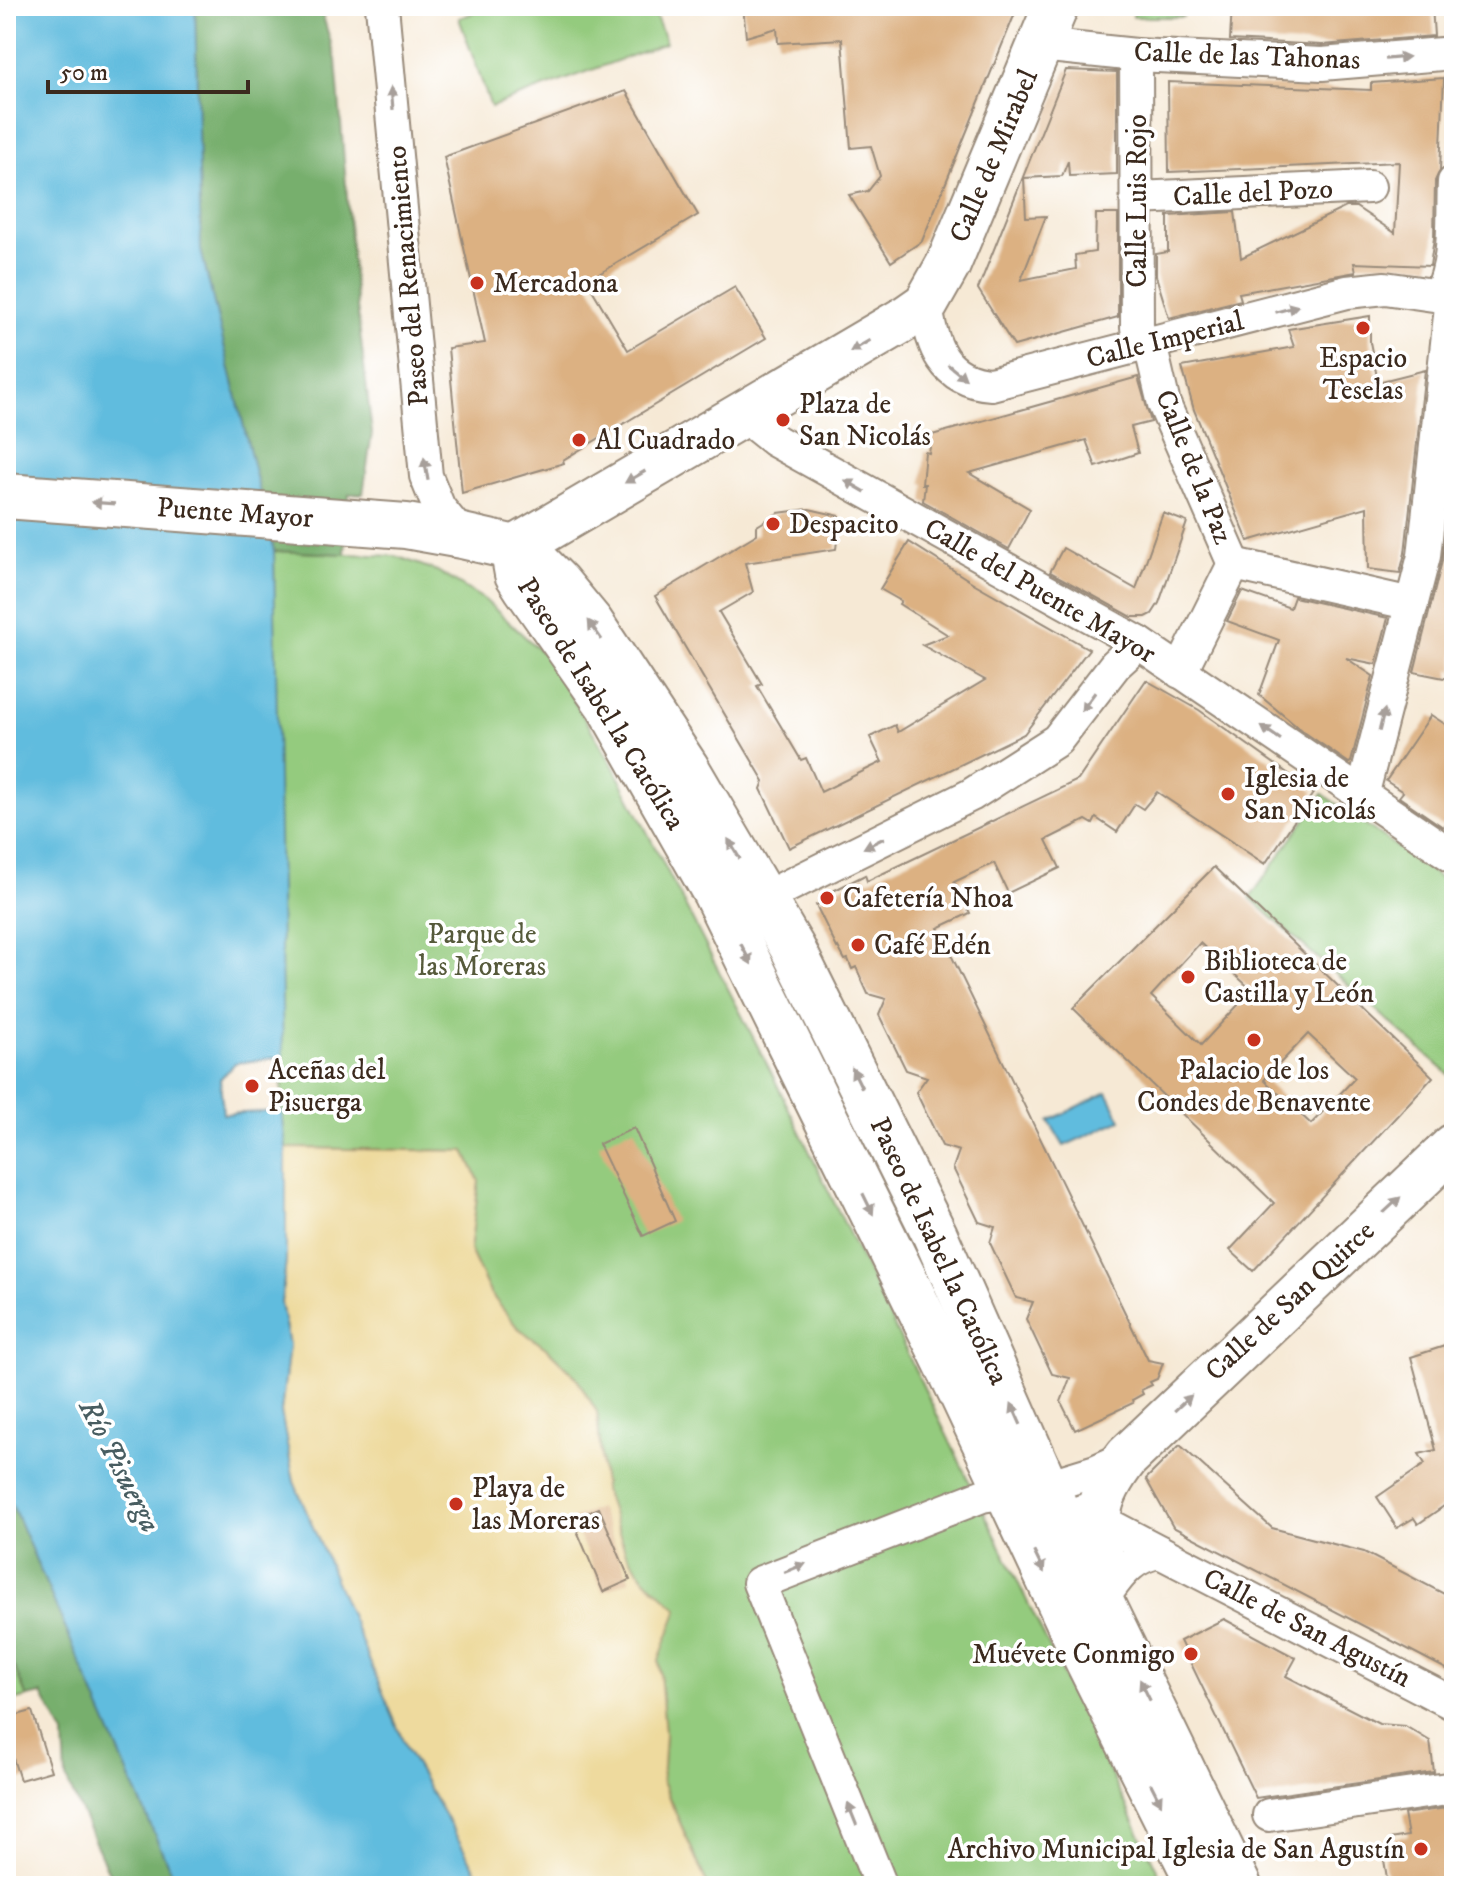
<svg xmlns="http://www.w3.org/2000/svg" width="1460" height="1892" font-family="'IM FELL DW Pica',serif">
  <rect width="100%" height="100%" fill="#fff"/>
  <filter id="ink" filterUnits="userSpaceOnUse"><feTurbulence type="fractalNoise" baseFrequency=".0125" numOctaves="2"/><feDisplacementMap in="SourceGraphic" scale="16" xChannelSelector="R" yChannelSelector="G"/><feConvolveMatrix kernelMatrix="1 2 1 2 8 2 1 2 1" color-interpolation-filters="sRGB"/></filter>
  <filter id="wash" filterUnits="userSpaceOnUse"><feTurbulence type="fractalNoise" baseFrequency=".006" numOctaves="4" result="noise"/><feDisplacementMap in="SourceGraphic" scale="32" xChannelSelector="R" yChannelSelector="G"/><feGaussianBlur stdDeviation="1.8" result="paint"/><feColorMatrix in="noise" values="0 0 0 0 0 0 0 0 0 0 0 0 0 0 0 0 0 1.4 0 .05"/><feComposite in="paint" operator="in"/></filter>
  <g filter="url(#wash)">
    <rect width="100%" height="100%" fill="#f6e9d5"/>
    <g fill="#94cb7e" stroke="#687a4e" stroke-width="2">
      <polygon points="492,6 652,6 666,43 491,107 459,18"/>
      <rect x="1133" y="6" width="50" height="11"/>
      <polygon points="274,551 396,556 437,571 485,600 547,657 611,762 770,1070 1165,1886 708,1886 662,1782 665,1734 659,1660 677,1609 645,1579 626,1553 604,1490 597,1412 576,1377 547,1349 517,1327 490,1293 470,1250 479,1181 465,1151 286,1148 282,1111"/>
      <polygon points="1323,794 1454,888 1454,1079 1250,898"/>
      <polygon points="6,1647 27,1697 6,1703"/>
    </g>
    <g fill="#77af6d" stroke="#596c46" stroke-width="2">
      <polygon points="195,6 320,6 336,60 353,273 372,433 363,494 349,494 345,554 274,551 201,250"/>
      <polygon points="6,1491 177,1886 115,1886 66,1779 64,1735 42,1694 27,1697 6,1647"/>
    </g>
    <polygon fill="#eeda9e" stroke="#94825e" stroke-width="2" points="286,1148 465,1151 479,1181 470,1250 490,1293 517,1327 547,1349 576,1377 597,1412 604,1490 626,1553 645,1579 678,1609 659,1660 665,1734 662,1782 708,1886 485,1886 407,1750 294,1482 281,1412 289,1345 281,1303 286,1261"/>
    <g fill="#60bcde" stroke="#4e737e" stroke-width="2">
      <polygon points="6,6 195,6 201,250 274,551 283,1057 235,1063 220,1079 223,1114 282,1111 286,1148 286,1261 281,1303 289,1345 281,1412 294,1482 407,1750 485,1886 177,1886 6,1491"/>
      <polygon points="1107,1092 1121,1120 1064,1146 1049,1121"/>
    </g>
    <g id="blocks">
      <g fill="#dcb182" fill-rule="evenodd">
        <polygon points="743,6 1018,6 922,241 891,262 849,195 868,191 880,176 871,146 851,148 842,39 778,43 777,28 746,37"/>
        <polygon points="1232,6 1432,6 1434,36 1322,45 1230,40"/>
        <polygon points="1066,70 1117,72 1117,174 1069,176 1068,161 1062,176 1024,178 1026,217 1046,216 1021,280 1076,269 1075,255 1095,252 1096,214 1118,214 1118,317 1014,346 978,289"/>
        <polygon points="1444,78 1440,170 1435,181 1434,238 1430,266 1354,263 1356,272 1239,293 1241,300 1169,318 1156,276 1156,254 1168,252 1168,216 1235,212 1241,258 1346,207 1356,207 1395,233 1399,162 1169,172 1168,82 1371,90 1371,83"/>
        <polygon points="626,91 698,215 587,281 628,350 735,287 766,338 563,460 564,463 462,493 448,348 485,343 444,157"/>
        <polygon points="1370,316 1370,342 1378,382 1425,370 1405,553 1400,573 1368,569 1367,507 1248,541 1194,410 1182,367 1294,347 1288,329"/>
        <polygon points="1138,377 1151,422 1131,427 1138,453 1096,467 1086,440 969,473 1030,509 1009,549 923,501 925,484 922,484 925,452 929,453 932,435"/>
        <polygon points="1454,455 1454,672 1450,669 1449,679 1414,672 1442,561"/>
        <polygon points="809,509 840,516 836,549 745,563 753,592 719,612 762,684 757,686 801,760 806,758 821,792 882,762 870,737 895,725 898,732 985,680 922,645 948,635 899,604 901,601 880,589 909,542 975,584 1089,649 1024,734 789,848 761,789 764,781 655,596 757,534 757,526 778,513"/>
        <polygon points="1163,513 1187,522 1159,603 1152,614 1146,617 1132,617 1050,572 1063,548 1136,589"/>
        <polygon points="1242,591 1290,608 1294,597 1388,618 1376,664 1346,658 1373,676 1351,762 1349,763 1301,730 1259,695 1279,640 1227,621"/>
        <polygon points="1146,680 1199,710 1314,792 1265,864 1157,792 1143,809 1135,804 1117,832 1096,818 1093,824 1086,820 1046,840 1060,868 1008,893 994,863 954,882 970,913 938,928 1148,1360 1163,1363 1157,1379 1150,1382 1152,1385 1141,1390 1143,1394 1132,1400 1133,1403 1075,1430 1061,1402 1070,1378 1052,1374 1026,1319 1033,1302 1016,1298 990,1243 995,1227 979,1222 953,1168 959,1151 942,1146 916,1092 927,1077 906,1070 879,1015 886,999 868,994 856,967 852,969 848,959 845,960 838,947 837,948 816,905 823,902 821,898 835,890 865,875 867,881 1078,780"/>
        <polygon points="1431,715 1454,730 1454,811 1443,827 1399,797 1403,792 1386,781"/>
        <path d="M1214 867 1433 1077 1253 1271 1230 1250 1274 1203 1073 1008ZM1200 943 1252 990 1201 1045 1151 996ZM1308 1034 1355 1078 1311 1124 1264 1080Z"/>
        <polygon points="634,1128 675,1221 643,1236 599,1144"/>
        <polygon points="1454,1343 1454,1499 1418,1524 1414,1518 1397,1528 1377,1497 1425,1464 1419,1454 1436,1450 1411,1357"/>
        <polygon points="1180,1445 1272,1528 1364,1552 1454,1599 1454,1673 1173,1527 1146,1479"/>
        <polygon points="599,1508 630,1580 603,1592 572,1519"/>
        <polygon points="1224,1619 1296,1658 1286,1676 1379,1724 1405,1726 1430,1741 1434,1772 1256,1798 1180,1641"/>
        <polygon points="32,1711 51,1771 20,1780 6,1737 6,1718"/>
        <polygon points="1454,1807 1454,1886 1393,1886 1387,1878 1384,1860 1390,1839 1408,1836 1404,1814"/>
      </g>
    </g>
  </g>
  <g filter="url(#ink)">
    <use href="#blocks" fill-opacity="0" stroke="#988a7a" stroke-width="2"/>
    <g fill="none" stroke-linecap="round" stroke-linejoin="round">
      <defs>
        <g id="street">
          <polyline points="382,6 426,476 439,508 462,536"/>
          <polyline points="1040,45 1136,55 1322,64 1454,53"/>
          <polyline points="1136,55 1137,328 1145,347"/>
          <polyline points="1138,198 1369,187"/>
          <path d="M1440 294C1457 261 1452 218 1454 182"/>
          <path d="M926 304C931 345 943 381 991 384L1347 292 1385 288 1454 298"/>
          <polyline points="1150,344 1164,404 1234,564"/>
          <polyline points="739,416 749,420 774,440 1139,643 1454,857"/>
          <polyline points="1234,564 1412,604"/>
          <polyline points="1180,672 1234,564"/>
          <polyline points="1362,796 1424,556 1452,297"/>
          <polyline points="761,894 778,891 971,795 1057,740 1115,665 1139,643"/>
          <polyline points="1082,1511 1160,1552"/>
          <path d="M1108 1591C1121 1572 1135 1555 1160 1552L1454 1704"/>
          <polyline points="1269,1815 1454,1788"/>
          <polyline points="881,1886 759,1583 982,1496 1047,1486 1096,1471 1127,1457"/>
        </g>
        <g id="secondary">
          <polyline points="6,496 406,526 462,536 515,548 537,562 558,583 591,623 686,767 793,949 935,1235 1057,1511 1239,1886"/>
          <polyline points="515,548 903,320 926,304 948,265 1056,6"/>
          <polyline points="515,563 517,574 526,588 608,705 714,891 960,1391 1075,1636 1200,1886"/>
          <path d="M1106 1580C1094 1524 1091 1503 1127 1457L1454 1146"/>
        </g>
      </defs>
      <use href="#street" stroke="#988a7a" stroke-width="36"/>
      <use href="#secondary" stroke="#988a7a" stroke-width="48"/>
      <use href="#street" stroke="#fff" stroke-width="32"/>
      <use href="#secondary" stroke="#fff" stroke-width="44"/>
    </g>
    <defs><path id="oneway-solid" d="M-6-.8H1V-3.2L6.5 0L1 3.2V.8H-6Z" transform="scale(2)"/></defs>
    <g fill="#a79f9a">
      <use href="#oneway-solid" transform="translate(1397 58) rotate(-5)"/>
      <use href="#oneway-solid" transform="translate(392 98) rotate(-95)"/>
      <use href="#oneway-solid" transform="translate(1287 309) rotate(-16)"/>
      <use href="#oneway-solid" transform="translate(860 346) rotate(150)"/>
      <use href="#oneway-solid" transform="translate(957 372) rotate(39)"/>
      <use href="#oneway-solid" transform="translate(426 469) rotate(-100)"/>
      <use href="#oneway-solid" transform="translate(635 477) rotate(150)"/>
      <use href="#oneway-solid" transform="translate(855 486) rotate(-150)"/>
      <use href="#oneway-solid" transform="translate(103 503) rotate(-176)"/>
      <use href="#oneway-solid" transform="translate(595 630) rotate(-125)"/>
      <use href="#oneway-solid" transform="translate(1088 702) rotate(126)"/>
      <use href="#oneway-solid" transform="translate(1382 720) rotate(-76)"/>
      <use href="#oneway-solid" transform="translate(1271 733) rotate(-146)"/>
      <use href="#oneway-solid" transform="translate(874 843) rotate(154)"/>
      <use href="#oneway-solid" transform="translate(734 849) rotate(-121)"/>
      <use href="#oneway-solid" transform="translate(746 954) rotate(63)"/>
      <use href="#oneway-solid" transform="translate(857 1078) rotate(-116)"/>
      <use href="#oneway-solid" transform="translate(868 1204) rotate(64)"/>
      <use href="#oneway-solid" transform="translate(1392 1205) rotate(-43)"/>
      <use href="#oneway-solid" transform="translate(1183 1403) rotate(-43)"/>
      <use href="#oneway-solid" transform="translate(1016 1414) rotate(-114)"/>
      <use href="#oneway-solid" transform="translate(1039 1562) rotate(64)"/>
      <use href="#oneway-solid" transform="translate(795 1568) rotate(-22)"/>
      <use href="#oneway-solid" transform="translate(1145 1690) rotate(-116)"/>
      <use href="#oneway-solid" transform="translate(1156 1794) rotate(63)"/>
      <use href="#oneway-solid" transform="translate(852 1814) rotate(-112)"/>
    </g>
  </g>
  <g fill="#c8321e" stroke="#fff" stroke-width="3">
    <circle cx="477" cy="283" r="8"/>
    <circle cx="1363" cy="328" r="8"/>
    <circle cx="783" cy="420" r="8"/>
    <circle cx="579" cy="440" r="8"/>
    <circle cx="773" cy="524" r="8"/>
    <circle cx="1228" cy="794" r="8"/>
    <circle cx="827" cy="898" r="8"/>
    <circle cx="858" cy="945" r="8"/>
    <circle cx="1188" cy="977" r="8"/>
    <circle cx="1254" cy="1040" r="8"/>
    <circle cx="252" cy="1086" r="8"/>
    <circle cx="456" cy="1504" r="8"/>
    <circle cx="1191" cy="1654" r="8"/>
    <circle cx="1421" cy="1849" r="8"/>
  </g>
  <g text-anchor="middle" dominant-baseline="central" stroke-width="7" stroke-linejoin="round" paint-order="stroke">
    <g font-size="28" fill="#3b2a1e" stroke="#fff">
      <text transform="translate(1247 56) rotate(2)">Calle de las Tahonas</text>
      <text transform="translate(994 156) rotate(-67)">Calle de Mirabel</text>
      <text transform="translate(1253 193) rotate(-3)">Calle del Pozo</text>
      <text transform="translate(1137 201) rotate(-90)">Calle Luis Rojo</text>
      <text transform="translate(408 276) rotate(-95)">Paseo del Renacimiento</text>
      <text transform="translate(1165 340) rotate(-14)">Calle Imperial</text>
      <text transform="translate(1194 467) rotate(68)">Calle de la Paz</text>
      <text transform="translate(235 513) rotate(4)">Puente Mayor</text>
      <text transform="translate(1040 591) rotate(30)">Calle del Puente Mayor</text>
      <text transform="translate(601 704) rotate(58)">Paseo de Isabel la Católica</text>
      <text transform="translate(939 1251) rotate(65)">Paseo de Isabel la Católica</text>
      <text transform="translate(1290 1301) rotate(-43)">Calle de San Quirce</text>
      <text transform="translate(1307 1628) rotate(27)">Calle de San Agustín</text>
    </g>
    <g font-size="28" fill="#3b2a1e" stroke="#fff" text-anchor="start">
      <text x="493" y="283">Mercadona</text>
      <text x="1363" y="358" text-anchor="middle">Espacio<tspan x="1363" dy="32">Teselas</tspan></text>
      <text x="799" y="404">Plaza de<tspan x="799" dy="32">San Nicolás</tspan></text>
      <text x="595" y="440">Al Cuadrado</text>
      <text x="789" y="524">Despacito</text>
      <text x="1244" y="778">Iglesia de<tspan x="1244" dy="32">San Nicolás</tspan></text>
      <text x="843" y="898">Cafetería Nhoa</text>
      <text x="874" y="945">Café Edén</text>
      <text x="1204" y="961">Biblioteca de<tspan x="1204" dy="32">Castilla y León</tspan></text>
      <text x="268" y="1070">Aceñas del<tspan x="268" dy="32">Pisuerga</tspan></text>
      <text x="1254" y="1070" text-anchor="middle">Palacio de los<tspan x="1254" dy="32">Condes de Benavente</tspan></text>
      <text x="472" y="1488">Playa de<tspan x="472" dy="32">las Moreras</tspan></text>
      <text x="1175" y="1654" text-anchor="end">Muévete Conmigo</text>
      <text x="1405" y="1849" text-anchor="end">Archivo Municipal Iglesia de San Agustín</text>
    </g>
    <g font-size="28" fill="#565a3b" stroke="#fff">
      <text x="482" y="934">Parque de<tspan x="482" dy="32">las Moreras</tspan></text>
    </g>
    <g font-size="30" font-style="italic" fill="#485d61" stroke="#fff">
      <text transform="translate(119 1466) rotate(63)">Río Pisuerga</text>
    </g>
  </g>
  <rect width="1460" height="1892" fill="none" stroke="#fff" stroke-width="32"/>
  <path d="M48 80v12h200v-12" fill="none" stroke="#3b2a1e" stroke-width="4"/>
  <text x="60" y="80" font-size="24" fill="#3b2a1e" stroke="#ffffff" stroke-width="6" paint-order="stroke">50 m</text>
</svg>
